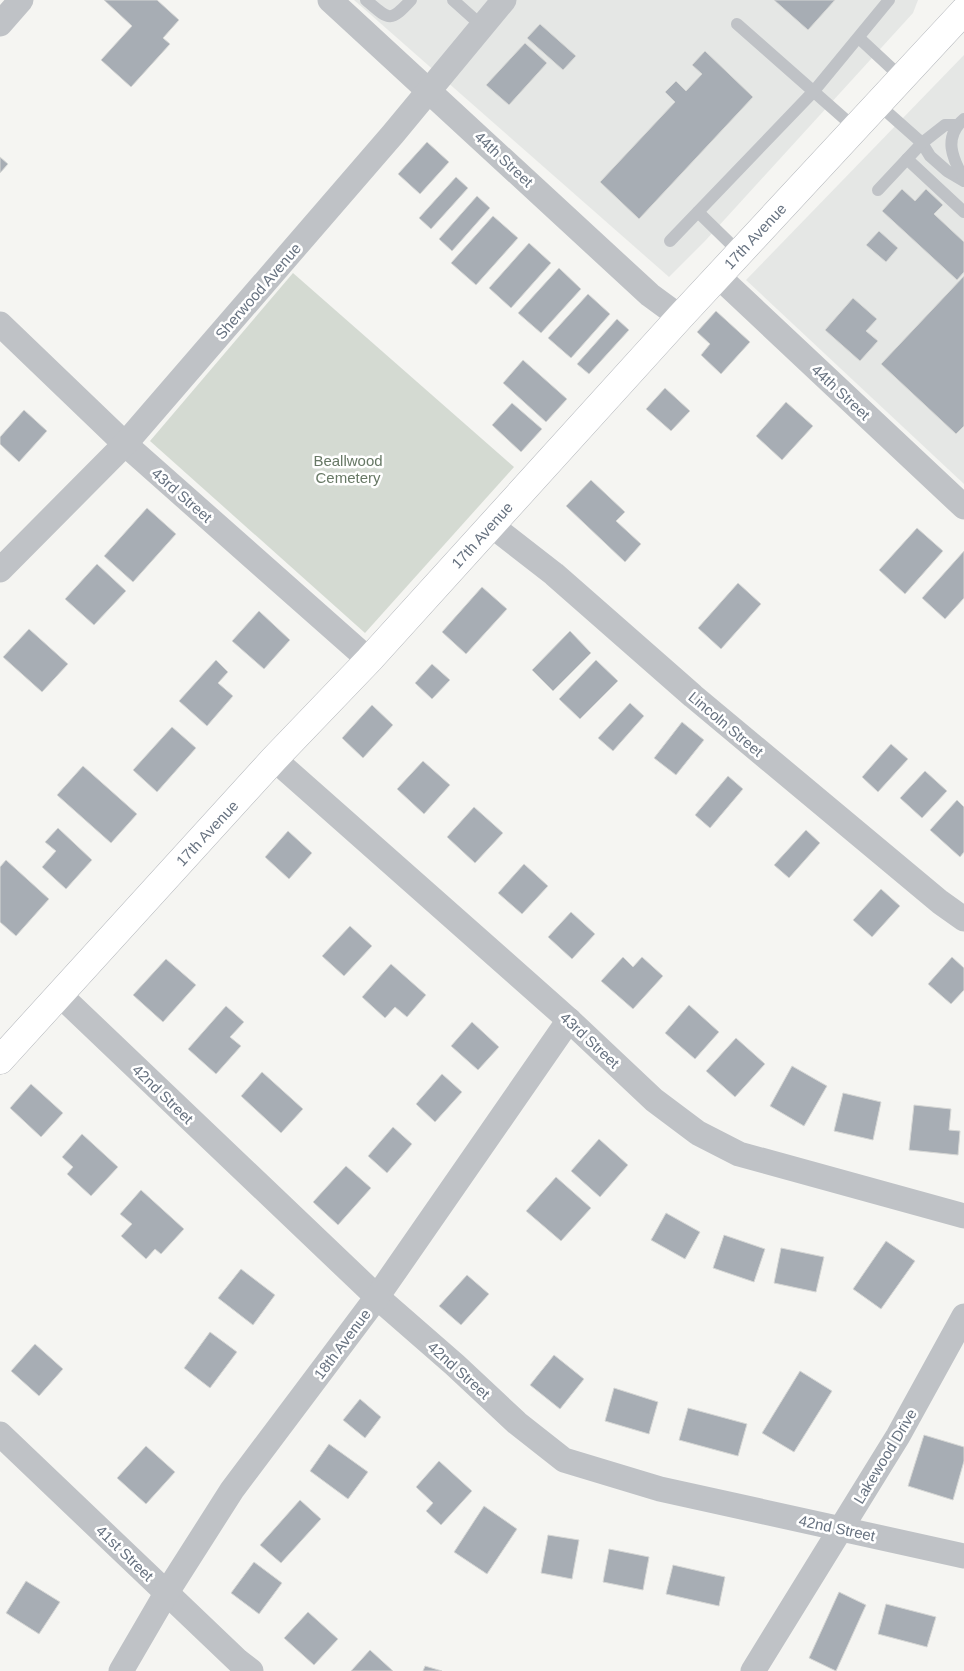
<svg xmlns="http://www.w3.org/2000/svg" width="964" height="1671" font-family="Helvetica,sans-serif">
  <rect width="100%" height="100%" fill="#f5f5f2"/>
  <g fill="#e5e7e5">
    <polygon points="354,0 918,0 913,13 705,241 669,277"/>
    <polygon points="964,55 964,484 746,280"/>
  </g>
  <polygon fill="#d4dad2" points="293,273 514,467 365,633 150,441"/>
  <g fill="#a7adb4" stroke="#d6d7d5">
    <polygon points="104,0 157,0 179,20 163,38 170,44 131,87 101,60 132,26"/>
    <polygon points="774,0 835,0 808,30"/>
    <polygon points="540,24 576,56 563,70 527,38"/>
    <polygon points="525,43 547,63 509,105 486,85"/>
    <polygon points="705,51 753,97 639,219 600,182 675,102 665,92 676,81 686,91 702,74 692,65"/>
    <polygon points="427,142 449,162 420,194 398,174"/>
    <polygon points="0,157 8,164 0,173"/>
    <polygon points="456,177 468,188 431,229 419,218"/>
    <polygon points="902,189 915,201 926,189 943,205 934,214 964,242 964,272 957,280 882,211"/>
    <polygon points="477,196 490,208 452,251 439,239"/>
    <polygon points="493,216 518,238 476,285 451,263"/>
    <polygon points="879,231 898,248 886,262 866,245"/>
    <polygon points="529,243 551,263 511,308 489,288"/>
    <polygon points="559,268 581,289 541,333 518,313"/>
    <polygon points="964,276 964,426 956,434 881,364"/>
    <polygon points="588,294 610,314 571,358 548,338"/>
    <polygon points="853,298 877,319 866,331 878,341 860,361 825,330"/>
    <polygon points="716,311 750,342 721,374 701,355 710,344 697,332"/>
    <polygon points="617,319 629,330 589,374 577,364"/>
    <polygon points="523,360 567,399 546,422 503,383"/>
    <polygon points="665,388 690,411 671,431 646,409"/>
    <polygon points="786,402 813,426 782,460 756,436"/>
    <polygon points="512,403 542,429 521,452 492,425"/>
    <polygon points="24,410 47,431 19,462 0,444 0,437"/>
    <polygon points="591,480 625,512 616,521 641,544 625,562 566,506"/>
    <polygon points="147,508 176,534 133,582 104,556"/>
    <polygon points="917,528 943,551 905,594 879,570"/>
    <polygon points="964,551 964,598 945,619 922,598"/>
    <polygon points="97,564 126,591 94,625 65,599"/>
    <polygon points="738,583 761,604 721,649 698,628"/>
    <polygon points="482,587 507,609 466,654 442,632"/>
    <polygon points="259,611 290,640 264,669 232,641"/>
    <polygon points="29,629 68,664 42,692 3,657"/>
    <polygon points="570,631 591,653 553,691 532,670"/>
    <polygon points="216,660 228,672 218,683 233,696 207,726 179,701"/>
    <polygon points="596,660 618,681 580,719 559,699"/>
    <polygon points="432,664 450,680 432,699 415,683"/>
    <polygon points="630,703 644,716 613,751 598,738"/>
    <polygon points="372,705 393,725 363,758 342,738"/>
    <polygon points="682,722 704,740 676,775 654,758"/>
    <polygon points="172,727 196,748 157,792 133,770"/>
    <polygon points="891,744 908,759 878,792 862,777"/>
    <polygon points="423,761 450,785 424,814 397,789"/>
    <polygon points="83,766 137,814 111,843 57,795"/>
    <polygon points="925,771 947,791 922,818 900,798"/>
    <polygon points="728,776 743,789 710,828 695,815"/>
    <polygon points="957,800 964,807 964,852 960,857 930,830"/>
    <polygon points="474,807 503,833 475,863 447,837"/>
    <polygon points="58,828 92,860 66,889 42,867 56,851 45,842"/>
    <polygon points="806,830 820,843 789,878 774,865"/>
    <polygon points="288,831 312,853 289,879 265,857"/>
    <polygon points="6,860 49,899 16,936 0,922 0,867"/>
    <polygon points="524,864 548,886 522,914 498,893"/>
    <polygon points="881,889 900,906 872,937 853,920"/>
    <polygon points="571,912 595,934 572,959 548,937"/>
    <polygon points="350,926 372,946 344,976 322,956"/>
    <polygon points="623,957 633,967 642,957 663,976 633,1009 601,981"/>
    <polygon points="952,957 964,968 964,990 951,1004 928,984"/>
    <polygon points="166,959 196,985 163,1022 133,995"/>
    <polygon points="391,964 426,995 407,1017 395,1007 385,1018 362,997"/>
    <polygon points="689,1005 719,1032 695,1059 665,1033"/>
    <polygon points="226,1006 244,1022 230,1037 241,1046 216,1074 188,1049"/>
    <polygon points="472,1022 499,1047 478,1070 451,1046"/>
    <polygon points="736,1038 765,1064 735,1097 706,1071"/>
    <polygon points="792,1066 827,1086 804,1126 770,1106"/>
    <polygon points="262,1072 303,1109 281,1133 241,1096"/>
    <polygon points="442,1074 462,1092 435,1122 416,1104"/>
    <polygon points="31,1084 63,1113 41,1137 10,1108"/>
    <polygon points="843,1093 881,1102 873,1140 834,1131"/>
    <polygon points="914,1105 951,1109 949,1130 960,1131 958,1155 909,1150"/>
    <polygon points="393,1127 412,1144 387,1173 368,1156"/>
    <polygon points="82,1134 118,1167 91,1196 67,1174 73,1167 62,1157"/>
    <polygon points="599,1139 628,1165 600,1197 571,1171"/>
    <polygon points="346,1166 371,1188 338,1225 313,1202"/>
    <polygon points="556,1177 591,1208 561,1241 526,1211"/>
    <polygon points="141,1190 184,1229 161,1254 155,1249 146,1259 121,1236 132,1224 120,1214"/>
    <polygon points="666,1213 700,1232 685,1259 651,1240"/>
    <polygon points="724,1235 765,1249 754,1282 713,1268"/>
    <polygon points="886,1241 915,1261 881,1309 853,1289"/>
    <polygon points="781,1248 824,1257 816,1292 774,1283"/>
    <polygon points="241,1269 275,1295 253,1325 218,1298"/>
    <polygon points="467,1275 489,1294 461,1325 439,1306"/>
    <polygon points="210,1332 237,1352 210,1388 184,1368"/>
    <polygon points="35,1344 63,1369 39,1396 11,1371"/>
    <polygon points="554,1355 584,1379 560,1409 530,1385"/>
    <polygon points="800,1371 832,1391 794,1452 762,1433"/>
    <polygon points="614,1388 658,1402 649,1434 605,1421"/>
    <polygon points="360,1399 381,1417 365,1438 343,1420"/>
    <polygon points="688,1408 747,1424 738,1456 679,1440"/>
    <polygon points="924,1435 964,1447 964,1461 953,1500 908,1486"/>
    <polygon points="329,1444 368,1472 348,1499 310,1471"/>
    <polygon points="146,1446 175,1472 146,1504 117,1478"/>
    <polygon points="439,1461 472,1491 441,1525 426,1511 433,1503 416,1487"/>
    <polygon points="300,1500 321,1519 281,1563 260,1545"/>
    <polygon points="484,1506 517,1529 487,1574 454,1552"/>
    <polygon points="548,1535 579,1540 572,1579 541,1573"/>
    <polygon points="609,1549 649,1557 643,1590 603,1582"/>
    <polygon points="254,1562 282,1583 259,1614 231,1593"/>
    <polygon points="673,1565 725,1577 719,1606 666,1594"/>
    <polygon points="26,1581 60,1602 39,1634 6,1613"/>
    <polygon points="839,1592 866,1605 836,1671 809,1658"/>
    <polygon points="886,1604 936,1617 927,1647 878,1634"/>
    <polygon points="308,1612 338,1639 314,1665 284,1638"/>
    <polygon points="370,1650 393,1671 351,1671"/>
    <polygon points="425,1666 442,1671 423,1671"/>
  </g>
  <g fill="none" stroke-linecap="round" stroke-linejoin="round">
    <defs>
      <polyline id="secondary" points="0,1060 274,759 369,660 680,317 964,11"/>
    </defs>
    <use href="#secondary" stroke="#b2b5ba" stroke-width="29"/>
    <g stroke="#bfc2c6" stroke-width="12">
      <path d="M366 0C389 20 390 23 411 0"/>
      <polyline points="453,0 482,26"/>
      <polyline points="737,24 855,128"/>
      <polyline points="859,38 902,78"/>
      <polyline points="878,104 922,143 930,156 947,171 964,181"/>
      <path d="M964 119C943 137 952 158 964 179"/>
      <polyline points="907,159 964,212"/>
      <polyline points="878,190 922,143 945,125 957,125"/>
      <polyline points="698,212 740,253"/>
      <polyline points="670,241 814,91 889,0"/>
    </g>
    <g stroke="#bfc2c6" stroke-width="25">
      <polyline points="330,0 650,295 680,317"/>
      <polyline points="0,24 21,0"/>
      <polyline points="718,276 964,507"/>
      <polyline points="0,324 125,444 369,660"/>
      <polyline points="491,525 554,574 693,696 940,902 964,919"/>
      <polyline points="0,570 125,444 393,134 504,0"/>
      <polyline points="274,759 569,1020 654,1100 698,1133 739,1154 964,1216"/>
      <polyline points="59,994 377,1297 455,1365 517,1423 564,1460 660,1489 964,1556"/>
      <polyline points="0,1434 238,1661 251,1671"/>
      <polyline points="121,1671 167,1592 232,1490 377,1297 569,1020"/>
      <polyline points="753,1671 898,1436 964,1316"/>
    </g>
    <use href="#secondary" stroke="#fff" stroke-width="28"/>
  </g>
  <g text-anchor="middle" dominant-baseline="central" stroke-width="5" stroke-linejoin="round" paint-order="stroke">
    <g font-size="15" fill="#677280" stroke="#fff">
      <text transform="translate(504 159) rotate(43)">44th Street</text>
      <text transform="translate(755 236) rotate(-47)">17th Avenue</text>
      <text transform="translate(258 291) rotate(-49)">Sherwood Avenue</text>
      <text transform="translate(841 392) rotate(43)">44th Street</text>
      <text transform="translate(182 495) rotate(41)">43rd Street</text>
      <text transform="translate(482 535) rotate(-48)">17th Avenue</text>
      <text transform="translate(726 724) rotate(40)">Lincoln Street</text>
      <text transform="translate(207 833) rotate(-47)">17th Avenue</text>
      <text transform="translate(590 1040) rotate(43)">43rd Street</text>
      <text transform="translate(163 1094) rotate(44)">42nd Street</text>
      <text transform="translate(342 1344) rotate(-53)">18th Avenue</text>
      <text transform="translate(459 1370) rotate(42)">42nd Street</text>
      <text transform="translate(885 1456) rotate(-59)">Lakewood Drive</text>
      <text transform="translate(837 1528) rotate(12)">42nd Street</text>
      <text transform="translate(125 1553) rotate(44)">41st Street</text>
    </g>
    <g font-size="15" fill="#677865" stroke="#fff">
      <text x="348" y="460">Beallwood<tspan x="348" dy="17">Cemetery</tspan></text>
    </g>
  </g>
</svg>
